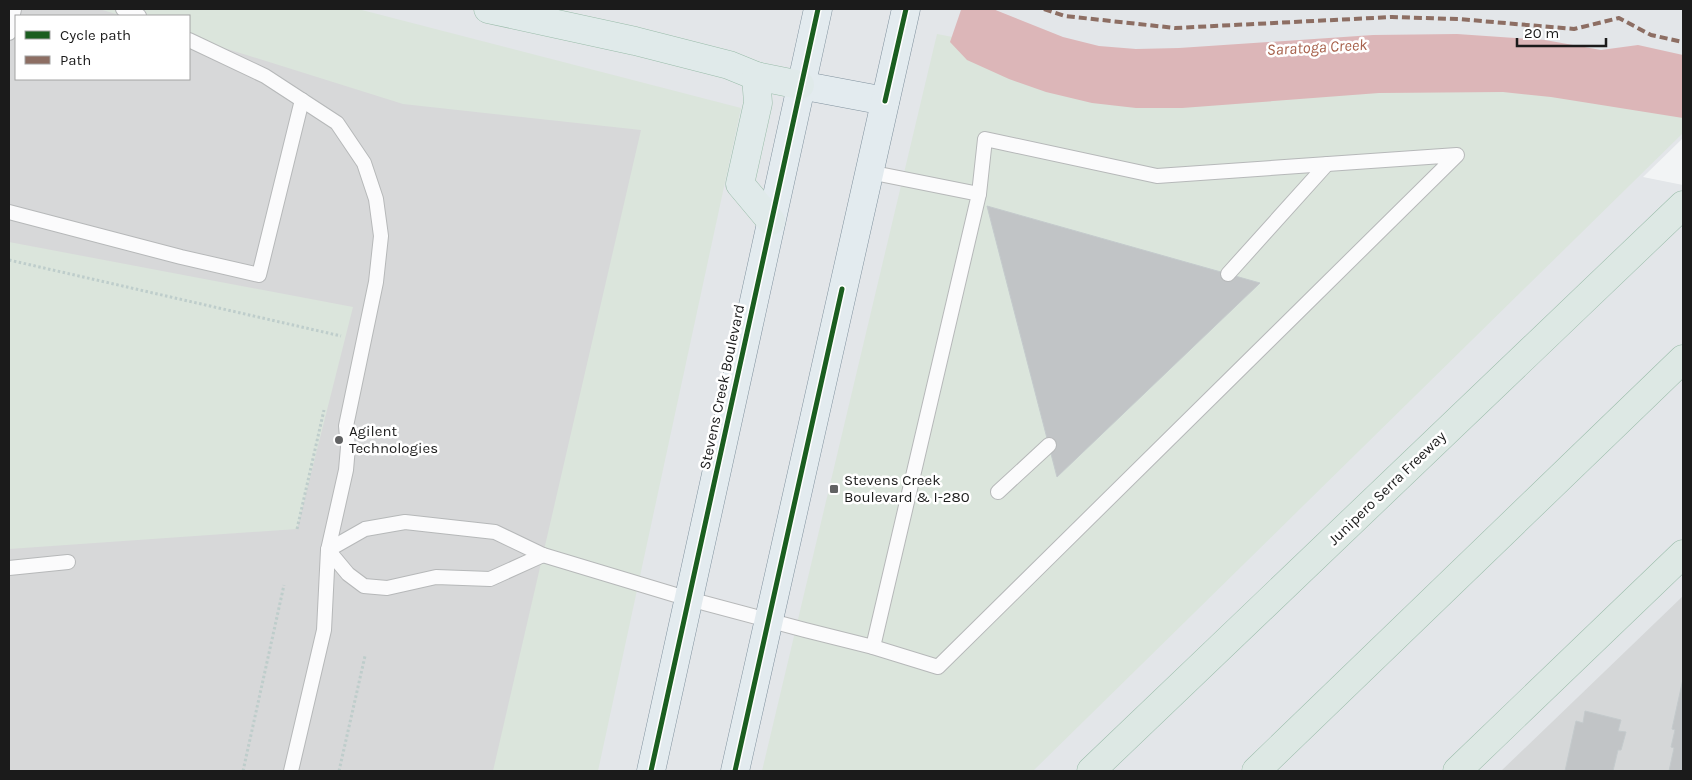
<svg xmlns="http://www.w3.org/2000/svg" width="1692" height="780" font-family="Karla,sans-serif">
  <rect width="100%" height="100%" fill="#e3e6e9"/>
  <polygon fill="#d5d7d8" points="1683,596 1683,771 1501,771"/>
  <g fill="#dbe5dc" fill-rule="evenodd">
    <path d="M9 9H358L741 108 598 771H9ZM16 16H189V79H16Z"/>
    <polygon points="937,34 1204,85 1459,68 1683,102 1683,133 1033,771 762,771"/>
  </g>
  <polygon fill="#d7d8d9" points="9,9 99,9 123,16 16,16 16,79 189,79 189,37 403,104 641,130 493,771 9,771 9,549 297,529 353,307 9,242"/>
  <polygon fill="#dcb6b8" points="976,9 993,9 1063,37 1099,46 1136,49 1179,48 1373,35 1457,34 1545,40 1601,50 1638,45 1683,55 1683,118 1551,97 1503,92 1379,93 1182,108 1136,108 1092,103 1046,92 1009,79 967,60 950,42 961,10"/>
  <polygon fill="#f2f4f5" points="1683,138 1683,185 1643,177"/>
  <g fill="#c1c4c6" stroke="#c4cacc">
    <polygon points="987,206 1228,274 1260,283 1057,477"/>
    <polygon points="1683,679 1683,771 1669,771 1674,748 1671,747 1675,730 1672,729"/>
    <polygon points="1585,711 1621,720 1618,731 1626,732 1621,750 1618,750 1613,771 1565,771 1576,721 1583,723"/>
  </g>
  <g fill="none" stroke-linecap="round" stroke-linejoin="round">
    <defs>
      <g id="service">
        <polyline points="123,9 139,16"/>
        <polyline points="9,33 14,9"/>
        <polyline points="189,40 265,76 337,123 364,163 376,199 381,236 376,282 346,426 348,447 346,470 328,550 324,630 291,771"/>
        <polyline points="869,172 979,194 873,647"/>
        <polyline points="9,212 181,257 259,275 302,100"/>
        <polyline points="1228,274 1327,164"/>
        <polyline points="998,492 1049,445"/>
        <polyline points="328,550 365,529 405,522 495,532 543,555 689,599 805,630 873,647 938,667 1457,155 1157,176 985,139 979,194"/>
        <polyline points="328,550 348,574 364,586 387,588 436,577 490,579 543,555"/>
        <polyline points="9,568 68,562"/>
      </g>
      <g id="primary">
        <polyline points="800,85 885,101"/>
        <polyline points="651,771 818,9"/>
        <polyline points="735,771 906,9"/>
      </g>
      <g id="trunk">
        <polyline points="488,9 635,41 729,65 756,76 800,85"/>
        <polyline points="756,76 758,103 740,184 771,221"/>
      </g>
      <g id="motorway">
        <polyline points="1091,771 1683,205"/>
        <polyline points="1256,771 1683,359"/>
        <polyline points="1457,771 1683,554"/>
      </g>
    </defs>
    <use href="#service" stroke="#b6b8b9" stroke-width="16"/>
    <use href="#primary" stroke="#81929e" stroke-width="29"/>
    <use href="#trunk" stroke="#9abcaa" stroke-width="29"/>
    <use href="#motorway" stroke="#9abcaa" stroke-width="29"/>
    <g stroke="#becdcb" stroke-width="3" stroke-dasharray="2.5 2.5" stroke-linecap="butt">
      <polyline points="9,260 341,336"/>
      <polyline points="297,529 324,410"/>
      <polyline points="243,771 284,585"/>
      <polyline points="339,771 365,656"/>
    </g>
    <use href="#service" stroke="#fbfbfc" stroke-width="14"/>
    <use href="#primary" stroke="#e3ebef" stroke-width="28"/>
    <use href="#trunk" stroke="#e0eaea" stroke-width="28"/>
    <use href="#motorway" stroke="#dde8e4" stroke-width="28"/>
    <polyline stroke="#8d6e63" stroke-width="4" stroke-dasharray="8 4" stroke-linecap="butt" points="1044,9 1065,16 1175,28 1392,17 1458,19 1574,29 1619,18 1651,35 1683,42"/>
    <defs>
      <g id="cycleway">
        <polyline points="885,101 906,9"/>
        <polyline points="651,771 818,9"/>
        <polyline points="735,771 842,289"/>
      </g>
    </defs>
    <use href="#cycleway" stroke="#fff" stroke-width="8"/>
    <use href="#cycleway" stroke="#1b5e20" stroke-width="5"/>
  </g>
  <g fill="#616263" stroke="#fff" stroke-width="2">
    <circle cx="339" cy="440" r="5"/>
    <rect x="829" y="484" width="10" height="10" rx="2.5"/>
  </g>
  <g text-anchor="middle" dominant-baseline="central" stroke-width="5" stroke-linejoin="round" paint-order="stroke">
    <g font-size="15" fill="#1b1b1b" stroke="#fff">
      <text transform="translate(722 387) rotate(-78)">Stevens Creek Boulevard</text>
      <text transform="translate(1387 488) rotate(-44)">Junipero Serra Freeway</text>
    </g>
    <g font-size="15" fill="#1b1b1b" stroke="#fff" text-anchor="start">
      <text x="349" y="431">Agilent<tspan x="349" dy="17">Technologies</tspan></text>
      <text x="844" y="480">Stevens Creek<tspan x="844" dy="17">Boulevard &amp; I-280</tspan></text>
    </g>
    <g font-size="16" font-style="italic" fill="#a7614b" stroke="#fff">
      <text transform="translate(1317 47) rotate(-3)">Saratoga Creek</text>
    </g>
  </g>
  <rect width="1692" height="780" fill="none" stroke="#1b1b1b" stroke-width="20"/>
  <rect x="15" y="15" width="175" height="65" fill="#ffffff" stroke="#a4a4a4"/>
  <rect x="25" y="31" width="25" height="8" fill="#1b5e20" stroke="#a4a4a4"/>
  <text x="60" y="40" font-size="15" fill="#1b1b1b">Cycle path</text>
  <rect x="25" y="56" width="25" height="8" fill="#8d6e63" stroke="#a4a4a4"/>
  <text x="60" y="65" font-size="15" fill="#1b1b1b">Path</text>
  <path d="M1517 38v8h89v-8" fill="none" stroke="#1b1b1b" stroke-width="2.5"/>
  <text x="1524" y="38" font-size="15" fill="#1b1b1b" stroke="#ffffff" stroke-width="4" paint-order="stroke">20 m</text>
</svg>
